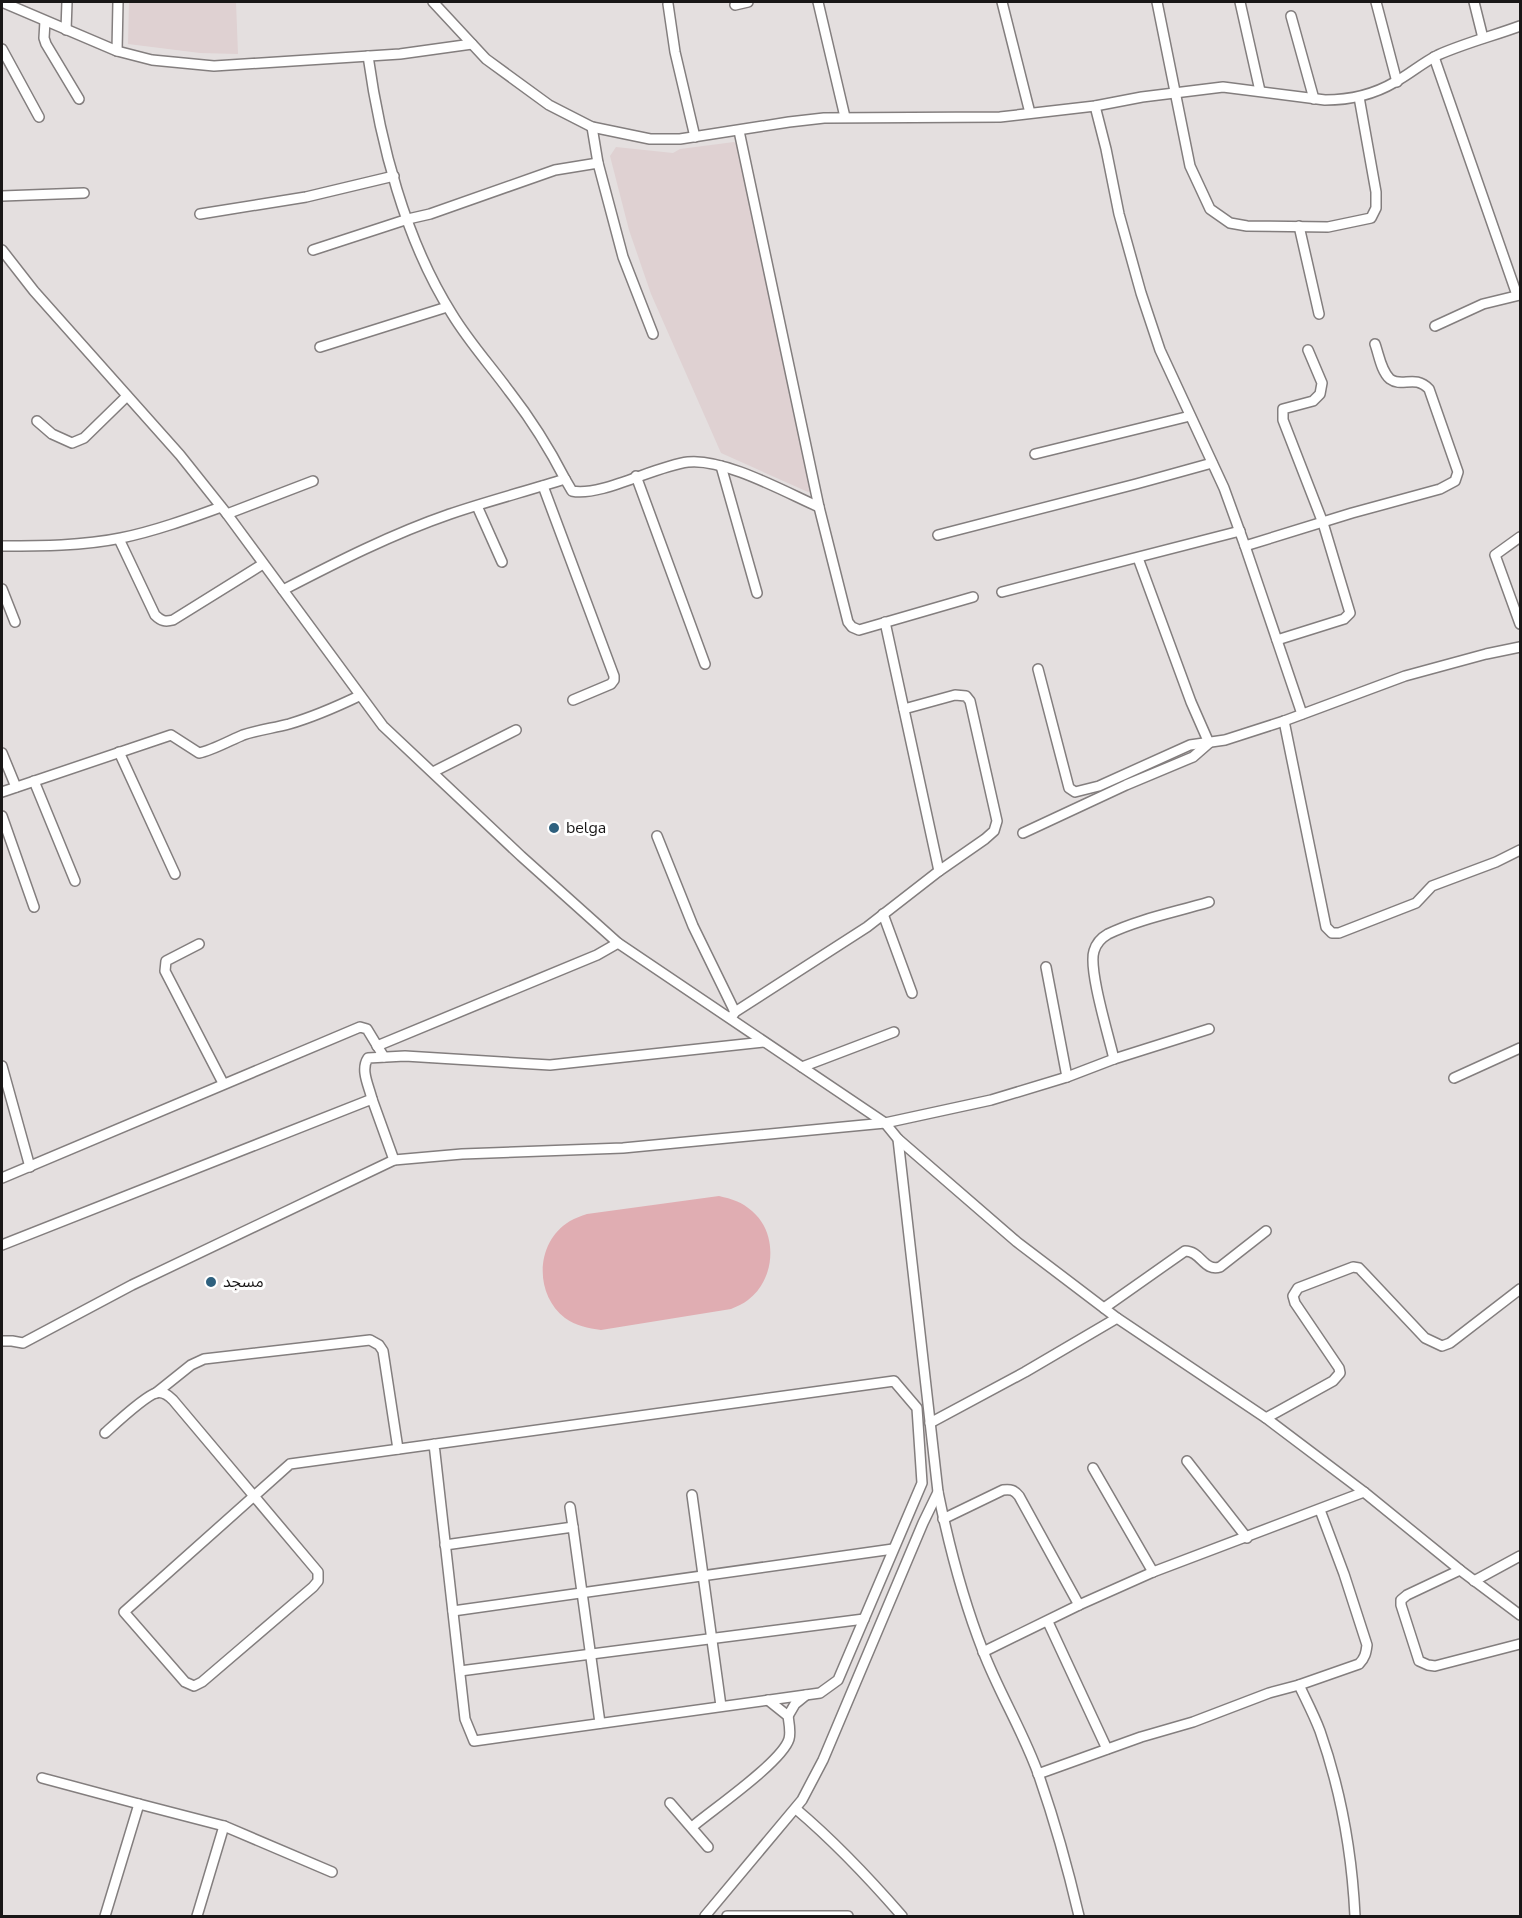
<svg xmlns="http://www.w3.org/2000/svg" width="1522" height="1918" font-family="'Nunito Sans','Noto Sans Arabic',sans-serif">
  <rect width="100%" height="100%" fill="#e4dfdf"/>
  <g fill="#dfd1d2">
    <polygon points="129,2 236,2 238,54 200,53 128,44"/>
    <polygon points="734,142 738,146 811,490 808,492 721,453 651,294 629,230 610,156 616,147 673,153 680,149"/>
  </g>
  <path fill="#e0adb2" d="M719 1196C732 1199 742 1202 752 1211 779 1234 775 1280 748 1300 743 1304 737 1306 731 1309L601 1330C588 1328 576 1326 565 1318 534 1294 535 1242 570 1221 575 1218 581 1216 587 1214Z"/>
  <g fill="none" stroke-linecap="round" stroke-linejoin="round">
    <defs>
      <g id="minor">
        <polyline points="2,2 117,51 152,60 214,66 400,54 472,44"/>
        <path d="M433 2 486 59 549 105 592 127 650 139H680L789 122 824 118 1000 117 1095 106 1142 97 1223 87 1325 100C1350 100 1373 95 1395 82 1410 74 1422 63 1438 55 1465 43 1493 36 1520 26"/>
        <polyline points="818,2 845,117"/>
        <polyline points="1002,2 1030,113"/>
        <polyline points="1157,2 1190,166 1210,209 1230,223 1247,226 1328,227 1371,218 1376,208 1376,192 1359,97"/>
        <polyline points="1240,2 1260,91"/>
        <polyline points="1376,2 1397,82"/>
        <polyline points="1474,2 1483,38"/>
        <polyline points="668,4 675,52 695,137"/>
        <polyline points="735,5 748,2"/>
        <polyline points="1291,16 1314,99"/>
        <polyline points="45,21 44,38 46,44 79,99"/>
        <polyline points="66,30 67,2"/>
        <polyline points="2,49 39,117"/>
        <polyline points="117,51 118,2"/>
        <polyline points="1434,57 1517,295"/>
        <polyline points="1095,106 1106,149 1119,214 1141,293 1160,350 1224,488 1245,546 1302,714"/>
        <polyline points="592,127 598,163"/>
        <polyline points="739,131 819,507 848,622 852,627 859,630 973,597"/>
        <polyline points="2,196 84,193"/>
        <polyline points="200,214 306,197 394,176"/>
        <polyline points="1299,226 1319,314"/>
        <polyline points="2,250 34,291 180,455 227,514 383,726 521,856 618,943 885,1123 898,1139 938,1492 923,1523 823,1760 802,1800 705,1916"/>
        <polyline points="313,250 408,219 430,214 555,170 598,163 623,257 653,334"/>
        <polyline points="1435,326 1483,304 1520,295"/>
        <polyline points="320,347 447,307"/>
        <polyline points="37,421 52,434 72,443 84,438 127,396"/>
        <polyline points="1035,454 1190,416"/>
        <polyline points="721,466 757,593"/>
        <polyline points="636,476 705,664"/>
        <path d="M565 479 572 491C601 497 655 466 688 462 724 458 785 492 819 507"/>
        <polyline points="543,486 614,676 614,680 611,684 573,700"/>
        <polyline points="477,506 502,562"/>
        <polyline points="227,514 313,481"/>
        <polyline points="938,535 1136,484 1212,463"/>
        <polyline points="1520,537 1495,555 1520,624"/>
        <path d="M119 539 155 615C161 621 165 622 173 620L263 564"/>
        <path d="M2 546C41 546 82 546 121 538 155 531 188 519 221 507"/>
        <path d="M1245 546 1352 513 1440 489 1455 481 1458 472 1429 389C1415 374 1402 388 1390 379 1381 371 1379 355 1375 344"/>
        <polyline points="2,589 15,622"/>
        <path d="M283 590C337 562 392 534 450 514 488 501 527 491 565 479 549 448 530 418 509 391 490 365 469 342 452 314 405 240 380 142 368 56"/>
        <polyline points="1002,592 1240,531"/>
        <polyline points="885,622 939,871"/>
        <polyline points="1277,640 1344,619 1350,613 1323,523 1283,420 1283,409 1313,401 1320,394 1322,383 1308,350"/>
        <polyline points="1038,669 1069,788 1075,792 1099,786 1190,745 1225,740 1284,721 1405,676 1486,654 1520,647"/>
        <polyline points="1284,721 1326,927 1332,933 1339,933 1416,903 1432,886 1496,862 1520,850"/>
        <polyline points="119,752 175,874"/>
        <polyline points="2,753 16,787"/>
        <polyline points="433,772 516,730"/>
        <polyline points="34,781 75,881"/>
        <path d="M2 792 171 735 199 753C211 751 231 740 243 735 258 730 274 728 289 724 313 717 336 707 359 696"/>
        <polyline points="2,816 34,907"/>
        <polyline points="1023,833 1126,785 1193,757 1209,743 1191,702 1138,558"/>
        <polyline points="657,836 693,926 735,1012"/>
        <polyline points="883,914 912,993"/>
        <polyline points="199,944 166,961 165,971 223,1083"/>
        <polyline points="1046,967 1067,1077"/>
        <polyline points="731,1018 735,1012 867,927 939,871 985,839 994,831 997,821 970,701 966,696 955,695 904,709"/>
        <polyline points="377,1046 597,955 618,943"/>
        <path d="M1114 1059C1109 1037 1088 969 1094 951 1096 944 1101 938 1108 934 1139 919 1176 912 1209 902"/>
        <polyline points="2,1066 30,1167"/>
        <polyline points="802,1067 894,1032"/>
        <polyline points="1454,1078 1520,1048"/>
        <path d="M372 1099C369 1086 360 1070 368 1058L405 1056 550 1065 764 1042"/>
        <polyline points="898,1139 1017,1242 1117,1318 1266,1418 1364,1492 1460,1570 1520,1615"/>
        <polyline points="2,1178 360,1027 367,1029 384,1057"/>
        <polyline points="2,1245 372,1099 394,1160"/>
        <path d="M1104 1308 1185 1251C1201 1251 1204 1272 1220 1267L1266 1231"/>
        <polyline points="2,1341 12,1341 23,1343 132,1285 394,1160 462,1154 623,1148 885,1123 991,1100 1067,1077 1114,1059 1209,1029"/>
        <polyline points="156,1393 191,1365 204,1359 370,1340 379,1345 383,1351 398,1449"/>
        <polyline points="1266,1418 1333,1381 1340,1373 1339,1368 1295,1303 1293,1296 1298,1288 1353,1267 1359,1268 1425,1338 1442,1346 1450,1343 1520,1289"/>
        <polyline points="930,1423 1025,1372 1117,1318"/>
        <path d="M105 1433C115 1424 145 1396 156 1393 163 1391 168 1395 173 1400L318 1572V1581L313 1587 202 1682 194 1686 185 1682 124 1612 290 1464 894 1381 917 1408 922 1483 838 1680 820 1693 474 1741 465 1719 434 1444"/>
        <polyline points="1187,1461 1247,1538"/>
        <polyline points="1093,1468 1153,1572"/>
        <path d="M938 1492C949 1546 963 1600 983 1651 999 1693 1024 1733 1039 1776 1055 1822 1068 1869 1079 1916"/>
        <polyline points="692,1495 721,1706"/>
        <polyline points="570,1507 573,1527"/>
        <path d="M943 1519 1003 1490C1011 1489 1014 1490 1019 1496L1079 1605"/>
        <polyline points="445,1545 573,1527 600,1723"/>
        <polyline points="1460,1570 1407,1595 1401,1600 1401,1605 1419,1661 1428,1665 1435,1666 1520,1644"/>
        <polyline points="1474,1581 1520,1556"/>
        <polyline points="453,1611 893,1549"/>
        <polyline points="1048,1622 1107,1749"/>
        <polyline points="983,1652 1079,1605 1153,1572 1364,1492"/>
        <polyline points="460,1671 864,1619"/>
        <path d="M1299 1685 1359 1664C1365 1658 1366 1653 1367 1645L1344 1574 1320 1510"/>
        <polyline points="788,1716 795,1704 806,1695"/>
        <path d="M1038 1774 1141 1737 1193 1722 1269 1693 1299 1685C1306 1700 1314 1715 1320 1731 1341 1791 1352 1854 1355 1916"/>
        <polyline points="42,1778 139,1804"/>
        <polyline points="670,1803 708,1847"/>
        <path d="M796 1809C835 1842 869 1878 902 1916"/>
        <path d="M692 1827C712 1810 782 1762 789 1739 791 1732 789 1723 788 1716L768 1700"/>
        <polyline points="105,1916 139,1804 224,1826 332,1872"/>
        <polyline points="197,1916 224,1826"/>
        <polyline points="727,1916 848,1916"/>
      </g>
    </defs>
    <use href="#minor" stroke="#837e7e" stroke-width="12"/>
    <use href="#minor" stroke="#fff" stroke-width="9"/>
  </g>
  <g fill="#2e607e" stroke="#fff" stroke-width="2">
    <circle cx="554" cy="828" r="6"/>
    <circle cx="211" cy="1282" r="6"/>
  </g>
  <g text-anchor="middle" dominant-baseline="central" stroke-width="6" stroke-linejoin="round" paint-order="stroke">
    <g font-size="16" fill="#191717" stroke="#fff" text-anchor="start">
      <text x="566" y="828">belga</text>
      <text x="223" y="1282">مسجد</text>
    </g>
  </g>
  <rect width="1522" height="1918" fill="none" stroke="#191717" stroke-width="6"/>
</svg>
